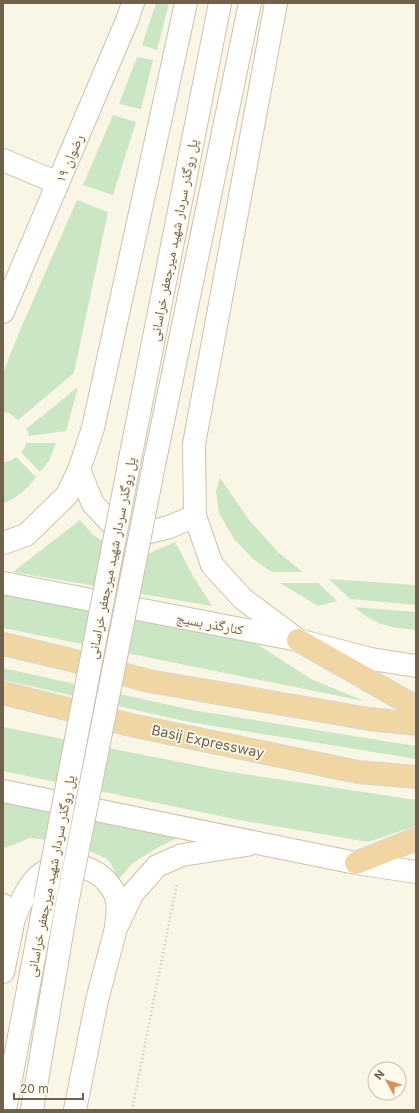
<svg xmlns="http://www.w3.org/2000/svg" width="419" height="1113" font-family="Inter,'Noto Naskh Arabic',sans-serif">
  <rect width="100%" height="100%" fill="#faf6e5"/>
  <g fill="#cbe6c5">
    <polygon points="156,3 169,3 157,50 142,45"/>
    <polygon points="137,57 153,60 141,109 119,104"/>
    <polygon points="113,115 136,122 113,195 83,185"/>
    <polygon points="77,200 108,212 74,373 18,420 9,413 3,412 3,373 21,328"/>
    <polygon points="78,387 66,431 28,436 29,432 26,429"/>
    <polygon points="26,443 56,443 49,461 40,472 21,452 25,447"/>
    <path d="M16 457 36 477C28 489 16 498 3 504L4 462 10 461Z"/>
    <polygon points="220,478 249,520 280,554 303,572 272,572 253,559 234,539 219,513 216,491"/>
    <polygon points="80,520 93,535 123,553 150,553 175,542 193,576 212,606 13,572"/>
    <polygon points="329,579 416,585 416,605 350,599"/>
    <polygon points="280,583 318,583 337,601 318,606"/>
    <polygon points="3,595 252,641 311,679 364,701 3,628"/>
    <path d="M354 607 416 612V630C388 627 377 626 354 607Z"/>
    <polygon points="3,668 192,710 416,746 416,759 189,722 3,680"/>
    <polygon points="3,727 225,771 416,800 416,826 368,842 239,820 3,771"/>
    <polygon points="3,799 179,837 157,848 133,863 117,881 112,865 107,859 70,842 30,838 5,848 3,843"/>
  </g>
  <g fill="none" stroke-linecap="round" stroke-linejoin="round">
    <defs>
      <g id="minor">
        <polyline points="3,160 58,183"/>
        <polyline points="3,312 128,18 133,3"/>
      </g>
      <g id="secondary">
        <polyline points="276,3 194,444 195,516 212,565 243,599 298,640"/>
        <polyline points="131,454 220,3"/>
        <polyline points="155,460 250,3"/>
        <polyline points="79,470 93,504 116,528 141,534 169,527 195,516"/>
        <polyline points="3,543 26,535 67,495 79,470 93,428 186,3"/>
        <polyline points="3,583 298,640 371,659 416,666"/>
        <polyline points="3,791 356,863 416,872"/>
        <polyline points="3,905 14,918 3,972"/>
        <path d="M14 918C22 902 28 882 44 872 68 856 103 868 115 894 119 904 118 915 116 925"/>
        <polyline points="5,1110 45,900"/>
        <polyline points="32,1110 66,909"/>
        <polyline points="75,1110 97,1000 116,928 133,893 157,866 182,855 247,845"/>
      </g>
      <g id="trunk">
        <polyline points="298,640 416,707"/>
        <polyline points="3,644 63,658 149,681 369,719 416,724"/>
        <polyline points="3,693 135,726 358,772 416,777"/>
        <polyline points="356,863 416,839"/>
      </g>
    </defs>
    <use href="#minor" stroke="#cac0ac" stroke-width="24"/>
    <use href="#secondary" stroke="#cdc1ab" stroke-width="24"/>
    <use href="#trunk" stroke="#dad6d1" stroke-width="24"/>
    <polyline stroke="#d1bfa3" stroke-width="2.5" stroke-dasharray="1 3" stroke-linecap="butt" points="132,1110 177,883"/>
    <use href="#minor" stroke="#fff" stroke-width="22"/>
    <use href="#secondary" stroke="#fff" stroke-width="22"/>
    <use href="#trunk" stroke="#f0d6a3" stroke-width="22"/>
    <defs>
      <g id="secondary-bridge">
        <polyline points="45,900 131,454"/>
        <polyline points="66,909 155,460"/>
      </g>
    </defs>
    <use href="#secondary-bridge" stroke="#cdc1ab" stroke-width="24" stroke-linecap="butt"/>
    <use href="#secondary-bridge" stroke="#fff" stroke-width="22"/>
  </g>
  <g text-anchor="middle" dominant-baseline="central" stroke-width="3.5" stroke-linejoin="round" paint-order="stroke">
    <g font-size="14" fill="#70614d" stroke="#fdfaeb">
      <text transform="translate(69 158) rotate(-67)">رضوان ۱۹</text>
      <text transform="translate(173 240) rotate(-79)">پل روگذر سردار شهید میرجعفر خراسانی</text>
      <text transform="translate(111 558) rotate(-79)">پل روگذر سردار شهید میرجعفر خراسانی</text>
      <text transform="translate(210 623) rotate(11)">کنارگذر بسیج</text>
      <text transform="translate(208 741) rotate(12)">Basij Expressway</text>
      <text transform="translate(50 876) rotate(-79)">پل روگذر سردار شهید میرجعفر خراسانی</text>
    </g>
  </g>
  <rect width="419" height="1113" fill="none" stroke="#70614d" stroke-width="8"/>
  <g transform="translate(387 1081) rotate(309)"><circle r="19" fill="#fdfaeb" stroke="#c5bdac"/>
  <path d="M0-3L7 15L0 10L-7 15Z" fill="#d88f56"/>
  <text y="-6" font-size="11" font-weight="bold" text-anchor="middle" fill="#70614d">N</text>
  </g>
  <path d="M14 1093v6h69v-6" fill="none" stroke="#70614d" stroke-width="2"/>
  <text x="20" y="1093" font-size="12" fill="#70614d" stroke="#fdfaeb" stroke-width="3" paint-order="stroke">20 m</text>
</svg>
